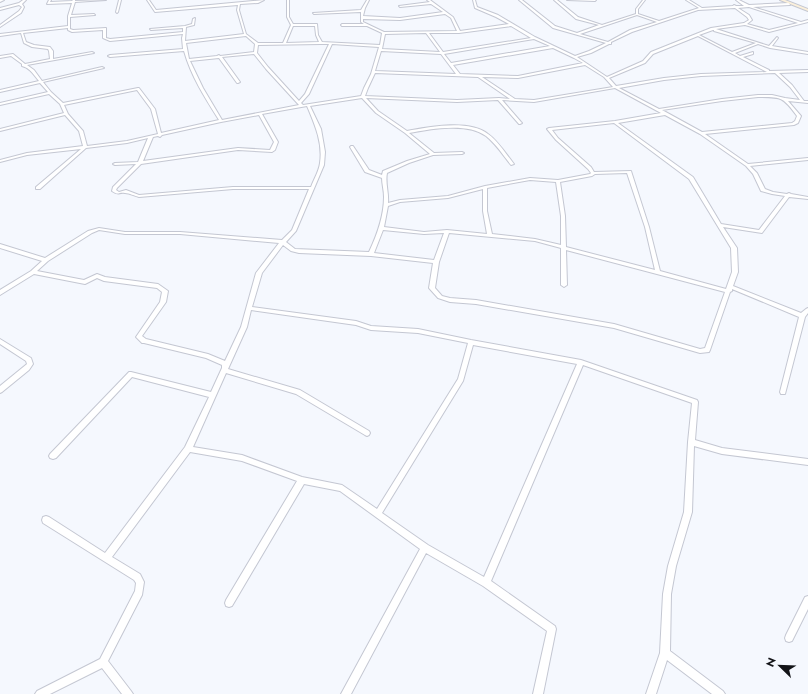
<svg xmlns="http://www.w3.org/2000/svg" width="808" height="694" font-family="Jost,sans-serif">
  <rect width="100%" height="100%" fill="#f5f8fe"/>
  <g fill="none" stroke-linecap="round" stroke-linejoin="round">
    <defs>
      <g id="street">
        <polygon points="0,0 4,0 0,2"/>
        <polygon points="23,0 26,0 22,4 24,7 21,13 0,27 0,25 19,11 22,7 19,5 0,10 0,8 19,3"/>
        <path d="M49 0H51L50 2 72 1 73 0H75V1L106 0 75 2 71 15 94 14 95 15 70 17V29L73 30 106 28V38L110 39 183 32V28L151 30 150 29 185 26 192 24 193 19 195 18 194 25 186 27 185 41 244 34 237 10 238 5 155 12 147 0H149L156 10 264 0 258 3 240 4 239 10 246 34 258 43H283L291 25 287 17V0H289V17L293 24H317L318 35 322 42 380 45 382 33 367 26H342L341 25 342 24H364L361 22V12L314 14 313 13 361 10 367 0H369L365 8 363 16 400 18 443 12 431 4 400 7 399 6 430 2 427 0H430L453 17 460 31 509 24 496 17 475 8 473 0H475L477 7 498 15 535 37 575 56 589 51 606 43 553 28 519 0H522L555 26 577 33 599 25 576 19 554 0H557L578 17 602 25 636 14V9L643 0H645L638 9V14L659 21 699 8 686 0H689L702 8 733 6 734 5 736 6H744L736 0H739L749 5 789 3 790 5 753 7 801 22 808 20V22L769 32 745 25 716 29 769 46 777 37 778 38 772 46 808 52V54L770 48 758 44 735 53 740 56 753 52V54L743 57 769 70V71L808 70V72L779 73 792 85 804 101H808V103L788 101 801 116 798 123 794 125 705 134 748 164 808 158V160L750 166 757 173 765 189 773 192 787 194 789 193 791 194 808 197V199L789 197 762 233 723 227 737 248 738 272 733 286 801 313 806 309 808 308V313L805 317 785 394H781L780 392 799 317 732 289V291L730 292 710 350 709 352 700 353 614 328 476 304 450 302 438 298 429 288 433 263 371 256 299 253 291 251 283 245 262 273 252 307 356 321 371 326 418 329 471 340 581 360 697 400 698 402 695 440 722 448 808 459V465L722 454 694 446 692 512 676 566 671 594 670 651 723 691 725 694H712L667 660 656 694H646L660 653 663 594 668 566 684 512 688 442 692 403 583 365 491 581 555 626 556 629 543 694H533L547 631 483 586 426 553 351 694H341L420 549 340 491 304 484 232 606 229 607 226 606 225 603 226 600 297 481 242 461 190 452 112 557 140 574 144 582 142 595 108 661 131 691 133 694H122L102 668 50 694H35L37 691 100 659 135 591 136 583 134 580 43 523 42 520 43 517 46 516 49 517 105 553 185 447 209 397 132 377 56 458 53 459 50 458 49 456 50 454 129 372H131L211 392 222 368V365L206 358 144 343H142L136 337 160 302 162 292 157 288 104 281 97 278 85 284 34 274 0 295V290L31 271 42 261 0 248V244L45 258 88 231 99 228 125 232H180L282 240 292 230 309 189H233L139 197C135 196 129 193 125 193 118 192 119 196 112 191L113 187 136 164 115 165 113 164 115 163 138 162 148 138 127 143 86 148 40 189H36V187L81 149 27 155 0 162V160L27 153 83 146 79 131 65 115 0 131V129L64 113 60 104 49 94 0 105V103L48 92 40 83 0 92V90L39 81C34 75 30 68 22 66V64L11 56 0 58V56L13 54 25 64 50 59 49 51 48 49 32 47 24 43 21 33 0 36V34L68 26V16L72 3 47 4ZM749 7 798 23 769 30 747 24 752 20 749 15 738 8ZM735 8 747 17 749 20 744 23 711 28 651 52 643 61 607 77 577 57 591 53 609 44H611V42L632 32 698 10ZM445 14 451 18 457 31 384 32 363 22V19L400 20ZM637 15 657 22 630 30 608 42 580 34ZM293 26H315L316 35 319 42 286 43ZM511 26 531 38 443 52 429 33H459ZM68 28V30L72 32 103 30V38L110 41 183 34 182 38 183 49 110 55 108 56 110 57 184 51C191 76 205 98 219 120L161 133 155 109 139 88H138L63 103 51 92 43 82 104 68 102 67 42 81 34 70 27 65 94 53 92 52 53 59V51L50 47 34 45 26 42 23 33ZM713 30H714V31L756 43 732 52 699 35ZM426 33 440 52 382 49 385 34ZM246 36 255 44 254 52 220 56 219 55 217 56 189 59 186 43ZM698 36 767 72 701 74 664 78 616 86 609 78 645 63 653 54ZM534 39 550 46 451 63 444 54ZM321 44H329L305 94 299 101 268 67 257 53 258 45ZM332 44 379 47 371 74 364 88 361 96 303 105 301 103 309 94ZM553 48 574 58 583 63 518 76 460 74 453 65ZM381 51 441 54 456 74 375 71ZM254 54 266 69 299 105 222 120 203 88 190 61 219 58 237 83H238L240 82 222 57ZM585 65 604 77 613 87 534 100 515 99 482 77 518 78ZM375 73 478 77 510 99 499 98 457 100 365 96 368 88ZM775 73 790 87 800 100 785 98 772 95H758L722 99 659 109 619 88 664 80 701 76ZM615 88 661 113 615 121 549 128 547 129 556 140 588 169 591 173 590 174 558 180 530 178 485 186 448 196 400 200 388 203C389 193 385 183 387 173L409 163 433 155 462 154 464 153 462 152 434 153 409 133C430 129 468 122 486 136 496 144 503 155 511 165L514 164C506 154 498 141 488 134 469 119 429 127 407 131L378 111 366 98 457 102 498 100 519 124H520L522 123 521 122 502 100 534 102ZM137 90 151 109 158 134 127 141 87 146 83 131 68 114 64 105ZM758 97C782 97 783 97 797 116L795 121 792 123 702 132 662 110 722 101ZM362 98 376 113 405 133 430 154 407 161 383 171 382 175 369 170 353 146H351L350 147 365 172 382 178C382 184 384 190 384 197 384 216 377 235 369 252L295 249 286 242 296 231 324 165 325 152 321 129 310 106ZM307 106C315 125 323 143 320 163 319 171 314 179 311 187H233L139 195 126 190 119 192 116 190 117 188 141 164 238 150 272 152 275 150 278 142 262 114ZM259 115 274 142 270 150 238 148 143 161 153 137 158 136 160 137 162 135 221 122ZM665 115 700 134 746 166 753 174 761 191 772 194 785 196 759 230 721 224 693 177 618 123ZM614 123 689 179 731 248 732 272 726 289 660 271 649 227 631 171 594 172 591 167 558 138 552 130ZM627 173 645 227 655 270 566 247 565 216 560 182 592 176 595 174ZM530 180 556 182 561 216V245L535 239 492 234 487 211V188ZM483 189V211L487 234 447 230 424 232 384 227 388 206 400 202 448 198ZM99 230 125 234H180L279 243 256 273 241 327 225 361 208 354 146 339 142 336 166 302 168 291 158 284 105 277 97 274 84 280 37 271 48 261 92 233ZM383 230 424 234 444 233 434 260 374 253ZM449 233 535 241 561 248V285L564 287 567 285 566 250 725 292 705 348 700 349 614 324 476 300 450 298 442 296 435 288 439 262ZM251 310 356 325 371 330 418 333 468 343 458 379 377 509 342 485 302 477 242 455 193 447 226 373 296 394 365 435 367 436 369 435 370 433 369 431 300 390 228 369 247 327ZM473 345 577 364 484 577 428 545 382 513 463 381Z"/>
        <polygon points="119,0 121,0 118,12 117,13 116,12"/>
        <polygon points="567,0 596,0 595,1"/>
        <polygon points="0,339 31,358 33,364 29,370 2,392 0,393 0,386 27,364 26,361 0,344"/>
        <polygon points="808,596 808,609 792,641 789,642 786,641 785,638 786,635 805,597"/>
      </g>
      <polygon id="secondary" points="780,0 785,0 808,9 808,11"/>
    </defs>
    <use href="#street" stroke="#c4c7d2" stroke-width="2"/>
    <use href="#secondary" stroke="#c4c7d2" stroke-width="2"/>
    <use href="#street" fill="#fff" fill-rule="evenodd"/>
    <use href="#secondary" fill="#fbf0db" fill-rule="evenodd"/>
  </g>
  <g transform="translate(780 666) rotate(293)" stroke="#f5f8fe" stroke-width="3" paint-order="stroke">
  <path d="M0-3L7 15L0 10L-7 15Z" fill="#131418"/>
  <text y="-6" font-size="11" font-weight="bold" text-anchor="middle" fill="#131418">N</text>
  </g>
</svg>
